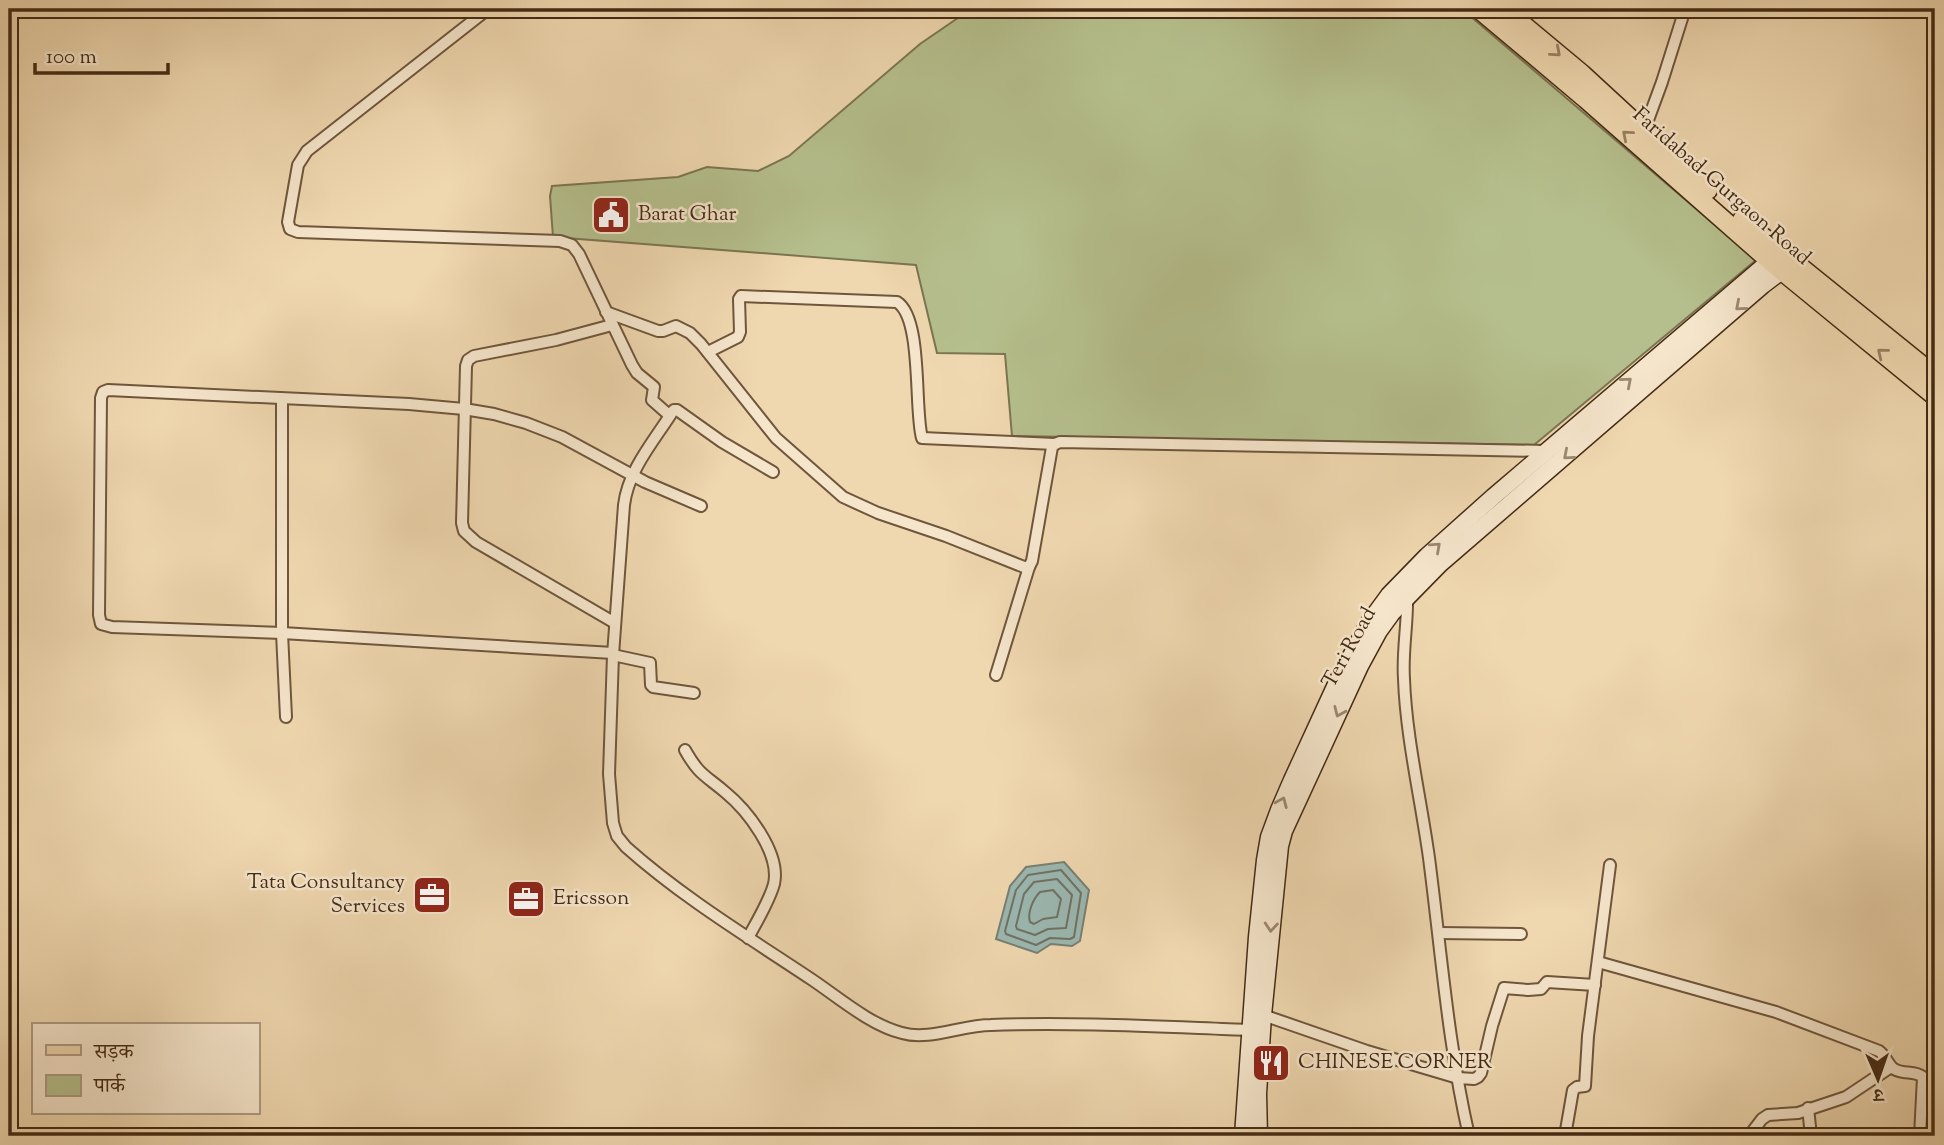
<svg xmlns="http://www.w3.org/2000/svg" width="1944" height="1145" font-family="'Sorts Mill Goudy','Noto Serif Devanagari',serif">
  <rect width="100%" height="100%" fill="#efd7af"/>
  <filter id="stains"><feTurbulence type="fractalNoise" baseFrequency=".00286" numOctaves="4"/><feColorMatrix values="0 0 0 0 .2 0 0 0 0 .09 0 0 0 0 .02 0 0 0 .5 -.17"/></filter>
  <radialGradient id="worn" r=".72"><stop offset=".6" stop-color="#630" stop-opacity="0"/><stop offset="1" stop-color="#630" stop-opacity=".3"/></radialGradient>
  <polygon fill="#b5bf8d" stroke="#7c7551" stroke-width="2" points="971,9 1462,9 1756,260 1534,445 1012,436 1005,354 937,353 916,265 553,237 550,196 552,186 678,177 707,167 758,171 789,156 920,44"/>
  <polygon fill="#9bb8b2" stroke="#788073" stroke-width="2" points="1064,862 1089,890 1080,941 1072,946 1051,944 1037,953 996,939 1010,886 1026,867"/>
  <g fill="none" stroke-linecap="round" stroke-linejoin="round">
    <g stroke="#707264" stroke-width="2">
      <polygon points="1061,870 1081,893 1074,937 1070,939 1050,938 1036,945 1006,934 1005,931 1016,890 1028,875"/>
      <polygon points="1057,879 1072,895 1066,928 1048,929 1035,935 1017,929 1016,926 1024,894 1034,882"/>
      <path d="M1053 890 1061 899 1057 917 1043 919 1034 924 1030 922C1027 913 1033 899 1040 892Z"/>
    </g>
    <defs>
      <g id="street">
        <polyline points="488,9 307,151 298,165 288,222 290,229 298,232 560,241 572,245 579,254 632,365 637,373 654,387 652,400 669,415 674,410 677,410 722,442 773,472"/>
        <polyline points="1644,131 1662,82 1685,9"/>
        <path d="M606 312 658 331H663L676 326 690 333 701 344 776 438 843 497 878 513 946 536 1024 567H1029L1032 561 1052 447 1055 444 1060 442C1222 446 1384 447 1546 451"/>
        <polyline points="612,325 556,340 474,356 468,360 466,366 462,523 464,531 476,542 615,623"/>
        <path d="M708 352 738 337 740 332 739 299 741 296 897 302C923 318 914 410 922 438L1055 444"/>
        <polyline points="282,399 282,633 286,717"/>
        <path d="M671 414C653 442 628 471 624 505L613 655 609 774 613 823 617 836 626 847C682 897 748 937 811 979 838 997 870 1025 902 1033 929 1041 962 1025 991 1025 1077 1022 1164 1027 1250 1030"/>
        <path d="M1407 595C1408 623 1402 651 1404 679 1406 737 1421 800 1429 858 1441 950 1448 1045 1469 1136"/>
        <polyline points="613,653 282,633 112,627 101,624 99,615 101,398 103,392 108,390 409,404 464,409 494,414 526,423 562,437 645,482 701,506"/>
        <polyline points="613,655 650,663 651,685 653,687 694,693"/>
        <polyline points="996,675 1029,567"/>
        <path d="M685 750C699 775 705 775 725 792 747 810 781 853 774 884 769 902 757 921 748 938"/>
        <polyline points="1439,933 1521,934"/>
        <path d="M1598 962 1776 1012 1879 1051C1886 1056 1888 1065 1894 1069 1904 1075 1914 1070 1923 1077L1920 1136"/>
        <polyline points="1263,1015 1367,1051 1458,1078 1474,1079 1478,1077 1481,1073 1492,1026 1504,988 1528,990 1541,989 1547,982 1595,985"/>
        <polyline points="1808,1108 1811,1136"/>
        <polyline points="1565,1136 1573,1090 1577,1087 1585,1086 1588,1036 1610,865"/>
        <polyline points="1749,1136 1762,1119 1768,1115 1798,1113 1846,1097 1891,1067"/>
        <polyline points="1925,1136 1935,1134"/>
      </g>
      <g id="secondary">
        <polyline points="1243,1136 1257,937 1265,860 1269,837 1279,810 1292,780 1338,680 1370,621 1389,595 1427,556 1493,497 1778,254"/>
        <polyline points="1259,1136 1258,1094 1263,1015 1280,846 1284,831 1360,666 1379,631 1392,613 1440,564 1763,285 1791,264"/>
      </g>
      <g id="primary">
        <polyline points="1479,9 1586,99 1770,261 1935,396"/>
        <polyline points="1504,9 1582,74 1708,190"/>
        <polyline points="1742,220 1935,376"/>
      </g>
    </defs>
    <use href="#street" stroke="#6f563c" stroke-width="14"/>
    <use href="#secondary" stroke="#442b15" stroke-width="19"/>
    <use href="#primary" stroke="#442b15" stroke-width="21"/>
    <use href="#street" stroke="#f5e5cb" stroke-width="10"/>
    <use href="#secondary" stroke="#f5e5cb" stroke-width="16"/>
    <use href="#primary" stroke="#efd7af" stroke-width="18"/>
  </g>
  <defs><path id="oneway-chevron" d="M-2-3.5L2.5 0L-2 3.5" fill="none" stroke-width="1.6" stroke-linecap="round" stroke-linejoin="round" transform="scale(1.75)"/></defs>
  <g stroke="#9a8162">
    <use href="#oneway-chevron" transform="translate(1556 52) rotate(41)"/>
    <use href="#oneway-chevron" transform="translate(1627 135) rotate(-139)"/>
    <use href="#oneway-chevron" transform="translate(1882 353) rotate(-141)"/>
  </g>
  <g stroke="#9c8870">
    <use href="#oneway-chevron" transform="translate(1740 306) rotate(139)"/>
    <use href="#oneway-chevron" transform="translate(1627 382) rotate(-41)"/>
    <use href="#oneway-chevron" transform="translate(1568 455) rotate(139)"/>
    <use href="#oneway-chevron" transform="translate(1436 547) rotate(-42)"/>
    <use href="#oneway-chevron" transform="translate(1339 712) rotate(114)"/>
    <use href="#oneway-chevron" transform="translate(1282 802) rotate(-67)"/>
    <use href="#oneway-chevron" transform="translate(1271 927) rotate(95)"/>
  </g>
  <defs>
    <symbol id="civic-square" viewBox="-11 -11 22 22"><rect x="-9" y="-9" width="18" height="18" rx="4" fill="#8f2418" stroke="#f5e5cb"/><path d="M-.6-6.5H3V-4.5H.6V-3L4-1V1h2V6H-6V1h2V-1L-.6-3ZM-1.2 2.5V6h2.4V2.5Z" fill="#fff"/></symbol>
    <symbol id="office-square" viewBox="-11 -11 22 22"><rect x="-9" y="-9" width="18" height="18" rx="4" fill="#8f2418" stroke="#f5e5cb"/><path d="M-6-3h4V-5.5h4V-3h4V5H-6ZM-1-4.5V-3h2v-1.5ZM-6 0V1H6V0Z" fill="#fff"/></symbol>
    <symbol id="restaurant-square" viewBox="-11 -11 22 22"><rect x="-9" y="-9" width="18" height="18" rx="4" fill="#8f2418" stroke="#f5e5cb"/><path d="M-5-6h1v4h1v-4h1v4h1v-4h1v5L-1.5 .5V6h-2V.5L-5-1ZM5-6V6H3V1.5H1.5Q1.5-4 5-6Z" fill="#fff"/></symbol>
  </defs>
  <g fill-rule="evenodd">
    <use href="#civic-square" x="589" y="193" width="44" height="44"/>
    <use href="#office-square" x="410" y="873" width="44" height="44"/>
    <use href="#office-square" x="504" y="877" width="44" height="44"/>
    <use href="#restaurant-square" x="1249" y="1041" width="44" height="44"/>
  </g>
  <g text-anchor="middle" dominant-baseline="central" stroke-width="5" stroke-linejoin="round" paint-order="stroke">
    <g font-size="21" fill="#442b15" stroke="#f5e5cb">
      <text transform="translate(1721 187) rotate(41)">Faridabad-Gurgaon Road</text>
      <text transform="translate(1350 648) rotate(-61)">Teri Road</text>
    </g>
    <g font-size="21" fill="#442b15" stroke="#f5e5cb" text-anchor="start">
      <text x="638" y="215">Barat Ghar</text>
      <text x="405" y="883" text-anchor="end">Tata Consultancy<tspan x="405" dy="24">Services</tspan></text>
      <text x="553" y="899">Ericsson</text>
      <text x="1298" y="1063">CHINESE CORNER</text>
    </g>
  </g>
  <rect width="1944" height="1145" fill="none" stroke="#efd7af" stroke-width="35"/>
  <rect x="10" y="10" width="1923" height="1124" fill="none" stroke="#442b15" stroke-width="3.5"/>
  <rect x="18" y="18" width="1909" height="1110" fill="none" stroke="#442b15" stroke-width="2"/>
  <rect x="32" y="1023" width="228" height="91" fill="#f5e5cb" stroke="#ae9b82" stroke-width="2"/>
  <rect x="46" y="1045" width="35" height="10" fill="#efd7af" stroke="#ae9b82" stroke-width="2"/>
  <text x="94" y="1058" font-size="21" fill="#442b15">सड़क</text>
  <rect x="46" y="1075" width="35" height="21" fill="#b5bf8d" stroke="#ae9b82" stroke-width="2"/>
  <text x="94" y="1092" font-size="21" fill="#442b15">पार्क</text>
  <g transform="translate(1878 1079) rotate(178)" stroke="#f5e5cb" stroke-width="5" paint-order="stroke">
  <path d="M0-5L12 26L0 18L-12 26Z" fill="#442b15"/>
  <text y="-10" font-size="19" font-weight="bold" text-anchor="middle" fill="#442b15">उ</text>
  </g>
  <path d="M35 63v10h133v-10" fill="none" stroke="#442b15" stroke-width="3.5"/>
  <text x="46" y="63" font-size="21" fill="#442b15" stroke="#f5e5cb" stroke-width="5" paint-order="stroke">100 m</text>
  <rect width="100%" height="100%" filter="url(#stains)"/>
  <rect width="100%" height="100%" fill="url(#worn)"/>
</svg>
